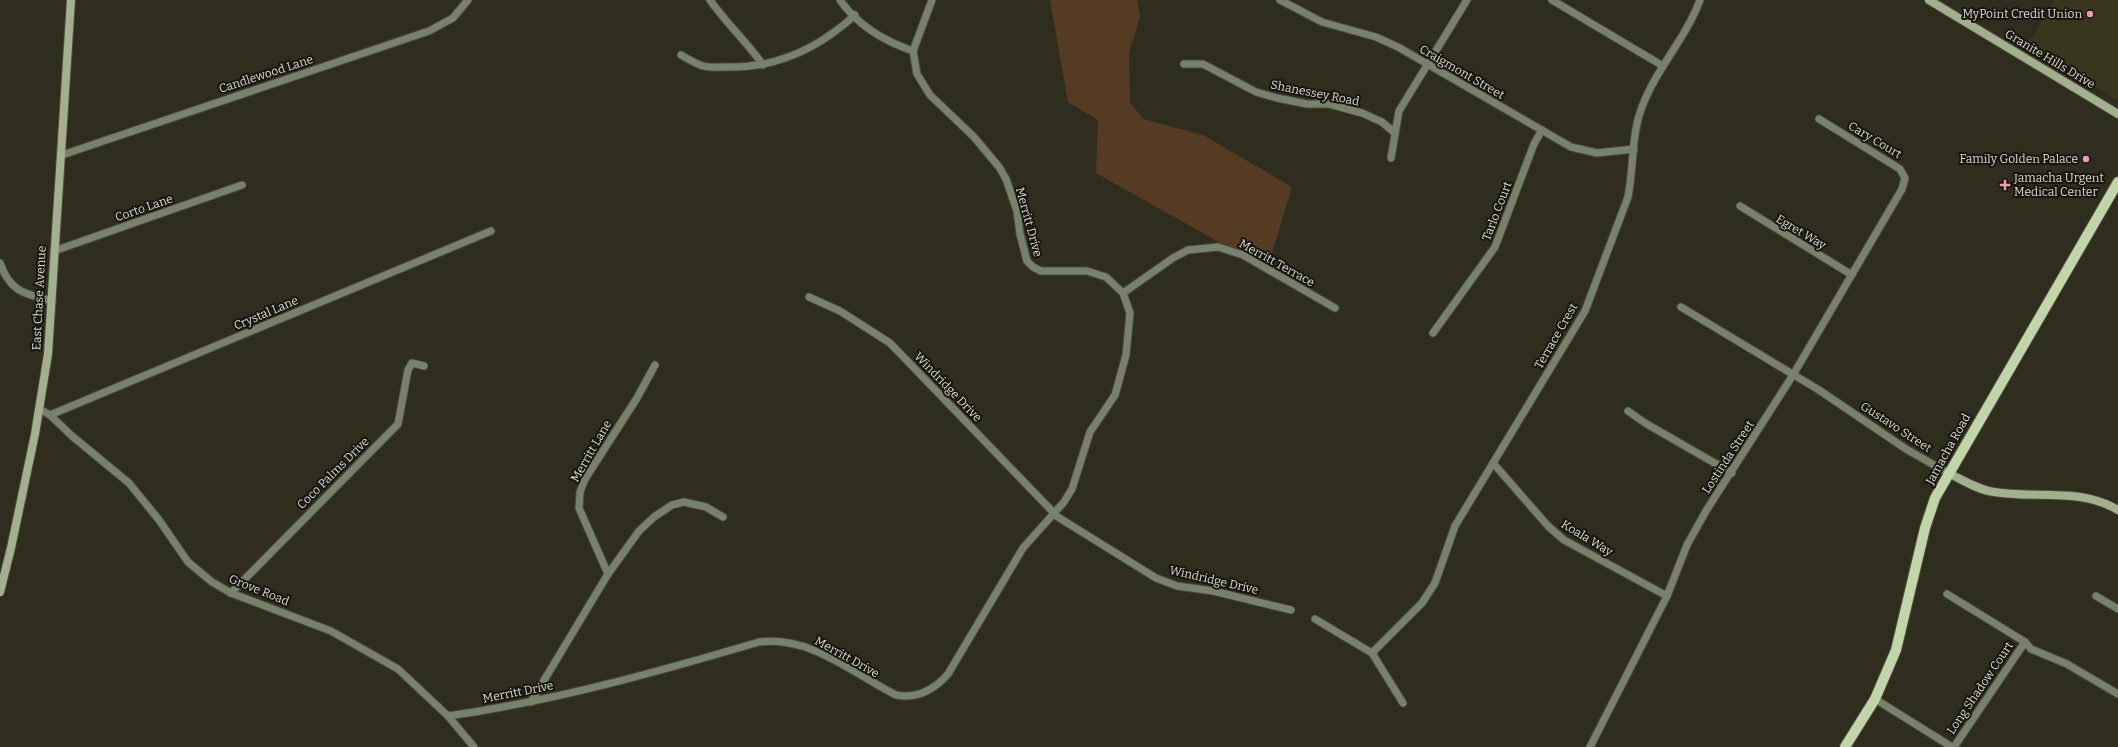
<svg xmlns="http://www.w3.org/2000/svg" width="2118" height="747" font-family="Bitter,serif">
  <rect width="100%" height="100%" fill="#2f2e1e"/>
  <polygon fill="#38361f" points="2055,0 2118,0 2118,101 2027,45"/>
  <polygon fill="#563b23" points="1050,0 1137,0 1140,17 1129,53 1130,102 1143,119 1203,135 1292,187 1267,269 1096,173 1098,120 1068,102"/>
  <g fill="none" stroke-linecap="round" stroke-linejoin="round">
    <defs>
      <g id="street">
        <path d="M710 0C726 23 747 42 763 65"/>
        <path d="M840 0C858 26 884 41 913 51"/>
        <polyline points="1280,0 1322,22 1376,37 1398,47 1571,147 1597,153 1634,149"/>
        <polyline points="1552,0 1663,66"/>
        <path d="M681 55C688 59 696 64 703 66 710 68 720 67 728 67 776 68 819 48 855 15"/>
        <polyline points="1184,64 1203,64 1256,92 1277,98 1307,104 1329,104 1362,113 1382,122 1395,133"/>
        <polyline points="62,155 429,31 453,18 468,0"/>
        <polyline points="1391,158 1399,111 1467,0"/>
        <polyline points="1740,206 1852,275"/>
        <polyline points="54,251 242,185"/>
        <path d="M0 263C10 292 25 294 52 301"/>
        <polyline points="1123,293 1173,258 1188,250 1218,247 1243,255 1335,308"/>
        <polyline points="809,297 840,311 890,343 1054,513"/>
        <polyline points="1681,307 1819,390 1906,449 1948,473"/>
        <polyline points="1433,333 1495,247 1534,144 1542,130"/>
        <polyline points="39,409 50,415 72,436 129,483 159,520 188,562 212,582 231,593 331,631 398,669 448,716 474,747"/>
        <polyline points="1628,411 1645,423 1732,473"/>
        <polyline points="50,415 491,231"/>
        <polyline points="1493,463 1548,526 1564,540 1667,596"/>
        <polyline points="1053,514 1156,578 1177,586 1213,591 1291,610"/>
        <polyline points="608,574 579,508 580,492 585,479 637,398 655,365"/>
        <polyline points="231,593 398,424 408,370 412,363 424,366"/>
        <polyline points="1947,594 2025,642 2031,649 2067,664 2118,694"/>
        <polyline points="2096,596 2118,609"/>
        <polyline points="1315,619 1372,653 1403,703"/>
        <path d="M1372 653 1422 603 1435 583 1455 526 1585 311 1628 197C1634 167 1631 135 1642 107 1656 69 1686 38 1700 0"/>
        <polyline points="1875,699 1952,747"/>
        <polyline points="531,702 608,574 639,531 654,517 672,505 684,502 706,507 723,517"/>
        <path d="M448 716C554 701 657 672 759 642 812 636 852 673 896 695 917 699 934 690 948 674L1023 548 1064 502 1072 489 1090 432 1115 395 1126 355 1130 313 1123 293 1106 277 1087 271H1041L1033 267 1027 261 1020 234 1017 211 1006 179 999 167 974 137 930 95 917 74 913 51 932 0"/>
        <polyline points="1590,747 1667,596 1687,545 1706,511 1793,375 1902,189 1905,178 1900,169 1819,119"/>
        <polyline points="1954,747 2025,642"/>
      </g>
      <g id="secondary">
        <polyline points="1929,0 2118,114"/>
        <path d="M1948 473C1963 480 1978 490 1994 492 2036 499 2079 487 2118 510"/>
        <polyline points="0,592 11,548 35,434 48,354 71,0"/>
      </g>
      <polyline id="primary" points="1845,747 1875,699 1896,650 1925,528 1935,498 2118,182"/>
    </defs>
    <use href="#street" stroke="#4b4a3b" stroke-width="9"/>
    <use href="#secondary" stroke="#4b4a3b" stroke-width="10"/>
    <use href="#primary" stroke="#4b4a3b" stroke-width="12"/>
    <use href="#street" stroke="#78816b" stroke-width="7"/>
    <use href="#secondary" stroke="#a2b08e" stroke-width="8"/>
    <use href="#primary" stroke="#c2d5a8" stroke-width="10"/>
  </g>
  <g fill="#f09ab5" stroke="#16160f" stroke-width="1.5">
    <circle cx="2090" cy="14" r="4"/>
    <circle cx="2086" cy="159" r="4"/>
    <path d="M2003 179h4v4h4v4h-4v4h-4v-4h-4v-4h4z"/>
  </g>
  <g text-anchor="middle" dominant-baseline="central" stroke-width="4" stroke-linejoin="round" paint-order="stroke">
    <g font-size="12" fill="#dbdbd1" stroke="#16160f" text-anchor="end">
      <text x="2082" y="14">MyPoint Credit Union</text>
      <text x="2078" y="159">Family Golden Palace</text>
      <text x="2014" y="178" text-anchor="start">Jamacha Urgent<tspan x="2014" dy="14">Medical Center</tspan></text>
    </g>
    <g font-size="12" fill="#dbdbd1" stroke="#16160f">
      <text transform="translate(2050 59) rotate(31)">Granite Hills Drive</text>
      <text transform="translate(1462 72) rotate(30)">Craigmont Street</text>
      <text transform="translate(266 74) rotate(-18)">Candlewood Lane</text>
      <text transform="translate(1315 93) rotate(11)">Shanessey Road</text>
      <text transform="translate(1875 140) rotate(31)">Cary Court</text>
      <text transform="translate(144 208) rotate(-19)">Corto Lane</text>
      <text transform="translate(1497 211) rotate(-69)">Tarlo Court</text>
      <text transform="translate(1029 222) rotate(75)">Merritt Drive</text>
      <text transform="translate(1801 232) rotate(31)">Egret Way</text>
      <text transform="translate(1277 263) rotate(29)">Merritt Terrace</text>
      <text transform="translate(39 298) rotate(-87)">East Chase Avenue</text>
      <text transform="translate(266 313) rotate(-23)">Crystal Lane</text>
      <text transform="translate(1556 336) rotate(-60)">Terrace Crest</text>
      <text transform="translate(948 387) rotate(46)">Windridge Drive</text>
      <text transform="translate(1896 427) rotate(33)">Gustavo Street</text>
      <text transform="translate(1948 449) rotate(-61)">Jamacha Road</text>
      <text transform="translate(591 451) rotate(-60)">Merritt Lane</text>
      <text transform="translate(1728 457) rotate(-57)">Lostinda Street</text>
      <text transform="translate(333 473) rotate(-45)">Coco Palms Drive</text>
      <text transform="translate(1587 538) rotate(31)">Koala Way</text>
      <text transform="translate(1214 580) rotate(13)">Windridge Drive</text>
      <text transform="translate(259 590) rotate(22)">Grove Road</text>
      <text transform="translate(847 657) rotate(29)">Merritt Drive</text>
      <text transform="translate(1980 688) rotate(-56)">Long Shadow Court</text>
      <text transform="translate(518 692) rotate(-11)">Merritt Drive</text>
    </g>
  </g>
</svg>
